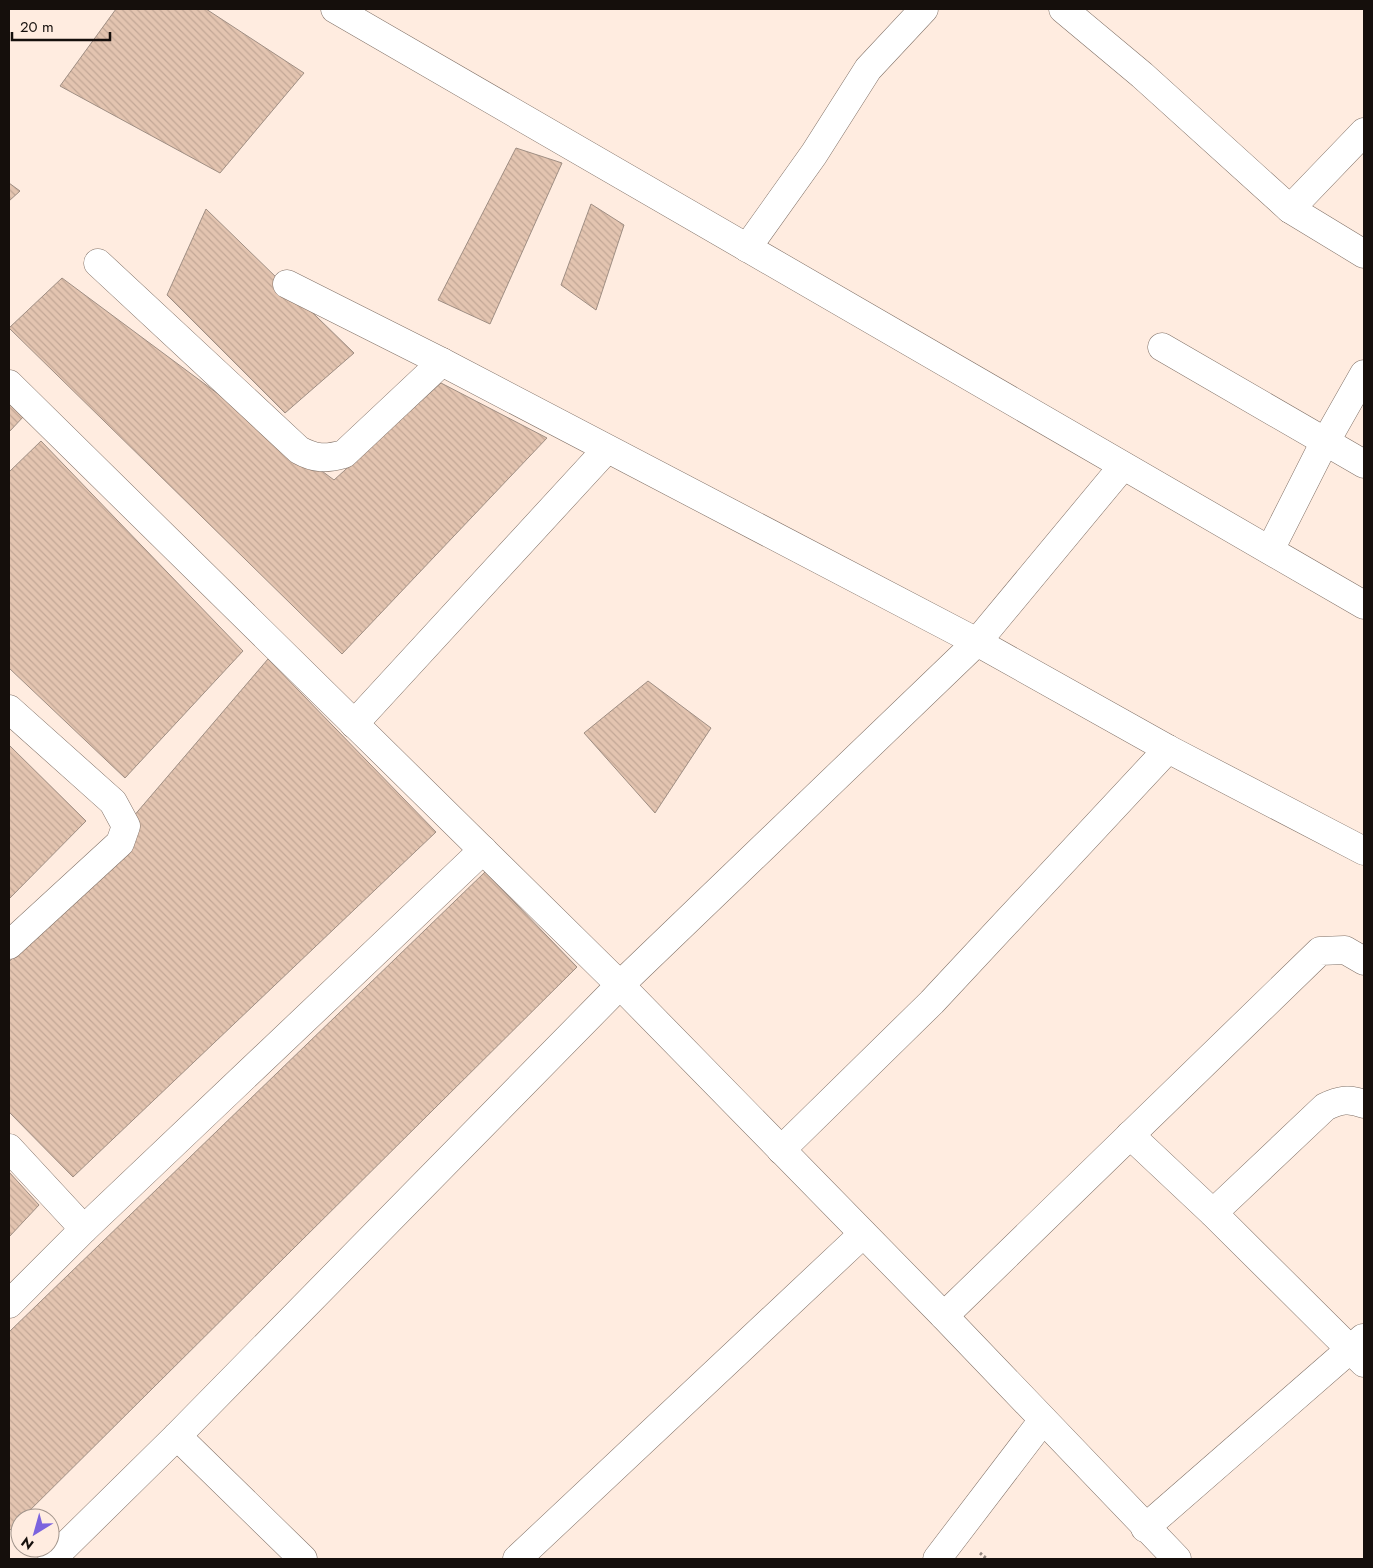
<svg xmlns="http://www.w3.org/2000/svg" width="1373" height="1568" font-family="Jost,sans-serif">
  <defs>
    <pattern id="building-back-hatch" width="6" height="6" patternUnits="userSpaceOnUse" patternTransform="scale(1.25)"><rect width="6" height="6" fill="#e3c4b0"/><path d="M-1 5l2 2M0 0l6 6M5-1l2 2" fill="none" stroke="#c2a796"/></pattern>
  </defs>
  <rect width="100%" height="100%" fill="#ffece0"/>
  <g fill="url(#building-back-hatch)" stroke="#9f8e83">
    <polygon points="116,9 206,9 304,73 220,173 60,86"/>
    <polygon points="516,148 562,163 490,324 438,300"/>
    <polygon points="9,183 20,191 9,201"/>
    <polygon points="591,204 624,225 596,310 561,285"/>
    <polygon points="206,209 354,353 285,413 167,295"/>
    <polygon points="62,278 334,480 441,383 547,438 342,654 9,328"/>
    <polygon points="9,404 24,416 9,432"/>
    <polygon points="41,441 243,651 125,778 9,668 9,472"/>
    <polygon points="268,659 436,832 73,1177 9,1112 9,962"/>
    <polygon points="648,681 711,728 655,813 584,733"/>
    <polygon points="9,745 86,821 9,899"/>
    <polygon points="485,872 577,967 9,1531 9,1332"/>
    <polygon points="9,1172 39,1205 9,1237"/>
  </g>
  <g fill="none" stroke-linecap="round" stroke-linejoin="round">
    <defs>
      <g id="minor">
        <polyline points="1063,9 1142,75 1290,209 1364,254"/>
        <polyline points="1290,209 1364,132"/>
        <polyline points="747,248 814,154 868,69 924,9"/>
        <path d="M98 263 299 450C315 459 326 459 344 454L442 362"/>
        <polyline points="287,284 442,362 977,642 1168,749 1364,851"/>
        <polyline points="1162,347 1364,464"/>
        <polyline points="9,384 620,985 944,1316 1177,1559"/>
        <polyline points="1270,550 1318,455 1364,374"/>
        <polyline points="9,709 113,802 126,826 120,843 9,945"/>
        <polyline points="354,724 607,449"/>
        <polyline points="1130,1135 1213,1213 1364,1363"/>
        <polyline points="9,1148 84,1229"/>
        <polyline points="781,1150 932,1002 1168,749"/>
        <path d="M1213 1213 1325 1107C1339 1100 1349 1098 1364 1104"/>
        <polyline points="9,1304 84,1229 483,850"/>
        <polyline points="944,1316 1320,951 1345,950 1364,961"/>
        <polyline points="177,1436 303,1559"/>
        <polyline points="1145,1528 1363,1338"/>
        <polyline points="52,1559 177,1436 620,985 977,642 1123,466"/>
        <polyline points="517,1559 863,1234"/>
        <polyline points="937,1559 1043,1420"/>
      </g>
      <polyline id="major" points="335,9 1364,605"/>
    </defs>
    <use href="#minor" stroke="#817167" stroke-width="29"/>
    <use href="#major" stroke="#817167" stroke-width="29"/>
    <polyline stroke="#958880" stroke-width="3" stroke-dasharray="2.5 2.5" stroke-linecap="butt" points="980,1553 987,1559"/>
    <use href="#minor" stroke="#fff" stroke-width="28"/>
    <use href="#major" stroke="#fff" stroke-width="28"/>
  </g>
  <rect width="1373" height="1568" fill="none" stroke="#150f0c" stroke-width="20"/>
  <g transform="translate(35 1533) rotate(217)"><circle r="24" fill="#ffece0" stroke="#a1948b"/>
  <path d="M0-4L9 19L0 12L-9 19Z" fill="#7b63de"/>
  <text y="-8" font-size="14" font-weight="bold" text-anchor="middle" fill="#150f0c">N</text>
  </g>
  <path d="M12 32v8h98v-8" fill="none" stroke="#150f0c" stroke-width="2.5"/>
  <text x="20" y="32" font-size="15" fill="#150f0c" stroke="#ffece0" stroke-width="4" paint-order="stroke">20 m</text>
</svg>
